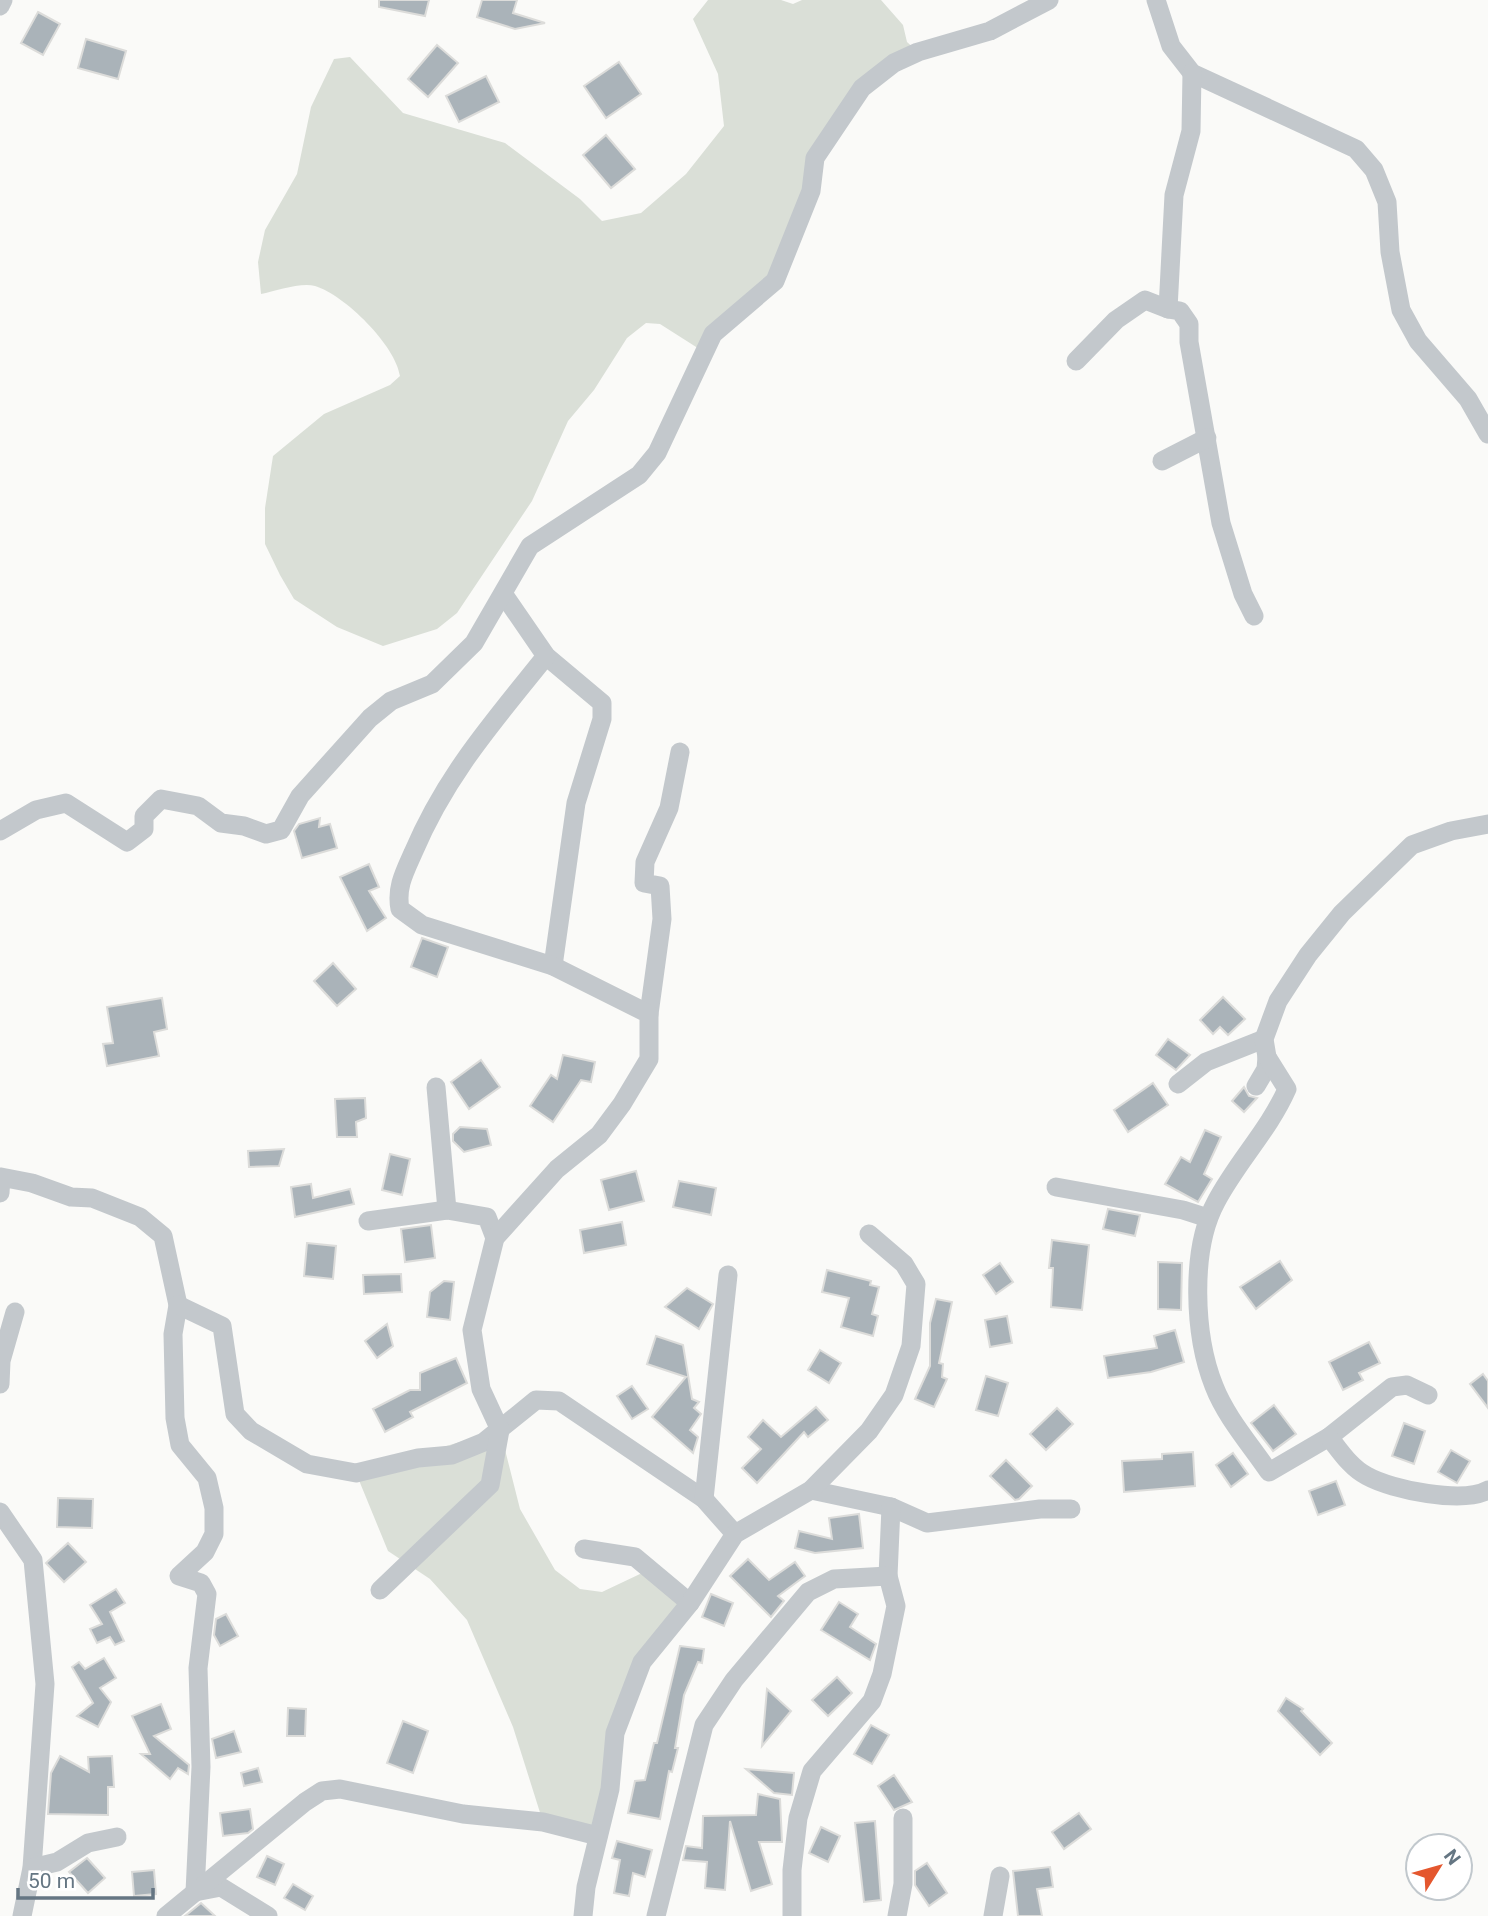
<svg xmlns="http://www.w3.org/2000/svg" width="1488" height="1916" font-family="Roboto,sans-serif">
  <rect width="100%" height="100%" fill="#fafaf8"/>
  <g fill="#dadfd7">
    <path d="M708 0H781L793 4 802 0H881L903 25 907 42 918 52 840 119 775 281 704 352 660 324 646 323 627 338 594 390 568 421 532 501 457 613 437 629 383 646 337 627 294 599 280 575 265 544V508L273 456 324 414 390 385 400 376C396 346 345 295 315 286 301 282 276 291 261 294L258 262 265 230 297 174 311 107 334 59 350 57 403 113 505 143 580 199 602 221 641 213 686 174 724 126 718 74 693 19Z"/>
    <polygon points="500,1430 520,1509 555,1570 580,1589 602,1592 640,1574 657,1576 690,1603 642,1661 598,1836 543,1822 513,1727 467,1620 430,1579 388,1551 356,1473"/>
  </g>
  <g fill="#aab3b9" stroke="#dcdcda" stroke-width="2">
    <polygon points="379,0 429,0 425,16 379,7"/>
    <polygon points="482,0 517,0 513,13 545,23 515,29 477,17"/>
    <polygon points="38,12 60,24 43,55 21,43"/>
    <polygon points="86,39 126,51 118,79 78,68"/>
    <polygon points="437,45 458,63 428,97 408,79"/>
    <polygon points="619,62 641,94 606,118 584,86"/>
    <polygon points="486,76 499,102 459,122 446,96"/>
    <polygon points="606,135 635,169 611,188 583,155"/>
    <polygon points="320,818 319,827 330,824 337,848 302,858 294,831 299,824"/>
    <polygon points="369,864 379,887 369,891 386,918 367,931 340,877"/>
    <polygon points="422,938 448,947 437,977 411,967"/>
    <polygon points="333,963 356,989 337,1006 314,981"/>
    <polygon points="1223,997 1245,1019 1228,1035 1220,1027 1213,1034 1200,1020"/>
    <polygon points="162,998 167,1029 154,1032 159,1056 107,1066 103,1044 113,1043 107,1007"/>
    <polygon points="1168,1039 1190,1055 1176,1070 1156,1055"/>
    <polygon points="563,1055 595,1062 591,1082 581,1080 553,1122 530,1106 551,1075 557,1079"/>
    <polygon points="481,1060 500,1087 469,1109 451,1082"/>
    <polygon points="1153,1083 1168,1105 1128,1132 1114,1110"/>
    <polygon points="1244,1087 1249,1096 1257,1098 1244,1112 1232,1101"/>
    <polygon points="365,1098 366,1118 356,1122 357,1137 337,1137 335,1099"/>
    <polygon points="460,1127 487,1129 491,1145 464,1152 453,1141 453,1134"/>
    <polygon points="1205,1130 1221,1137 1204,1174 1212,1179 1198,1202 1165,1184 1181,1157 1190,1162"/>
    <polygon points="284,1149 279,1166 249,1167 248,1151"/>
    <polygon points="390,1154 410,1159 402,1195 382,1190"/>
    <polygon points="636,1171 644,1201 609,1210 601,1180"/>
    <polygon points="679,1181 716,1188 711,1215 673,1207"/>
    <polygon points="311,1184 313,1198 350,1189 354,1204 295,1217 291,1187"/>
    <polygon points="1108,1209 1140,1215 1135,1236 1103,1229"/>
    <polygon points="622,1222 626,1245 584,1253 580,1230"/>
    <polygon points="431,1225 435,1258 405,1262 401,1229"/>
    <polygon points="1052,1240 1089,1245 1082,1310 1051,1307 1053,1268 1049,1268"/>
    <polygon points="307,1243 336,1246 333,1279 304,1276"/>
    <polygon points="1280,1261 1292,1280 1256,1309 1240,1287"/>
    <polygon points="1158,1262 1182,1263 1181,1310 1158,1309"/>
    <polygon points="1000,1263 1013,1282 996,1294 983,1275"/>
    <polygon points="827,1270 871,1281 870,1285 879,1287 872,1314 878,1316 873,1336 841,1327 849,1298 822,1292"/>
    <polygon points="401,1274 402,1292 364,1294 363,1275"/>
    <polygon points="444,1281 454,1282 450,1320 427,1317 430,1292"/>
    <polygon points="687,1288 713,1304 699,1329 665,1307"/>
    <polygon points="936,1299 952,1302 939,1363 943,1364 942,1377 947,1379 934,1407 915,1399 930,1366 930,1323"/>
    <polygon points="1007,1316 1012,1343 990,1347 985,1320"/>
    <polygon points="387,1324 393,1346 377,1358 365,1341"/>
    <polygon points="1175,1330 1184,1362 1151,1372 1108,1378 1104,1356 1157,1348 1154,1336"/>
    <polygon points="656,1336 683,1345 692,1399 699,1402 694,1408 701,1414 690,1430 698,1437 693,1453 652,1417 686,1377 647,1364"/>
    <polygon points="1369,1342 1380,1363 1359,1373 1363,1380 1343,1390 1329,1362"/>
    <polygon points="820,1350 841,1363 829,1383 808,1370"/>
    <polygon points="456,1358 467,1383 410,1412 413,1417 385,1432 373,1409 410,1390 420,1390 420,1373"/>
    <polygon points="1483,1374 1488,1381 1488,1408 1470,1384"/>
    <polygon points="986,1376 1008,1383 998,1416 976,1410"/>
    <polygon points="632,1386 648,1409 632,1419 617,1396"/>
    <polygon points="1274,1405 1296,1434 1273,1451 1251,1423"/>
    <polygon points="816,1407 828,1420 808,1437 804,1432 757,1483 742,1468 761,1449 748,1437 763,1420 781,1437"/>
    <polygon points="1057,1408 1073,1424 1046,1450 1030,1434"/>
    <polygon points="1404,1423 1425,1431 1414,1464 1392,1456"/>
    <polygon points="1451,1450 1470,1461 1457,1483 1438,1472"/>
    <polygon points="1193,1452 1195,1486 1124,1492 1122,1461 1162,1459 1162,1454"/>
    <polygon points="1233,1453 1248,1474 1231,1487 1216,1465"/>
    <polygon points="1006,1460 1032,1486 1019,1499 1015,1500 990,1476"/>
    <polygon points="1336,1481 1345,1505 1318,1515 1309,1491"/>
    <polygon points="58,1498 93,1499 92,1528 57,1527"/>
    <polygon points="859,1514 863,1548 815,1553 795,1548 799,1531 832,1539 829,1518"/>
    <polygon points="68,1543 86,1562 64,1582 46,1563"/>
    <polygon points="748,1559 769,1580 795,1562 805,1576 778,1596 784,1601 771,1617 730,1576"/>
    <polygon points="116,1589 125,1603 110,1612 124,1641 115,1645 110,1637 97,1643 90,1629 102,1624 90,1605"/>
    <polygon points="711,1594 733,1603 724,1626 702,1617"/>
    <polygon points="839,1602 858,1614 850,1627 876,1644 870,1660 821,1630"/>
    <polygon points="226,1614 238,1636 220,1646 214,1635 216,1619"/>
    <polygon points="680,1646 704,1649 702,1663 698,1662 684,1695 675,1748 678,1748 672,1772 669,1771 660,1819 628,1813 635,1781 645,1780 654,1743 657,1743"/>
    <polygon points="104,1658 116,1678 100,1688 111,1702 98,1727 77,1716 93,1703 72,1667 79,1662 85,1669"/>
    <polygon points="837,1677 852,1693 828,1716 812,1700"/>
    <polygon points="767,1689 791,1711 762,1746 765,1712"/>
    <polygon points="1286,1698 1303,1709 1301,1711 1332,1743 1320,1755 1278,1711"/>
    <polygon points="161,1704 171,1729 154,1736 189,1765 188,1774 178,1768 170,1779 141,1754 150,1754 132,1716"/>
    <polygon points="288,1708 306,1709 305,1736 287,1736"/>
    <polygon points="403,1721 428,1731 413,1773 387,1763"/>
    <polygon points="871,1725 889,1735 872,1764 854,1754"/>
    <polygon points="234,1731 241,1752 216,1758 212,1739"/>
    <polygon points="60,1756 89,1772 88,1757 112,1756 114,1787 108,1787 108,1815 48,1814 51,1773"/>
    <polygon points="258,1768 262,1782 244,1786 241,1773"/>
    <polygon points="746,1769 794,1773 792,1795 774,1793"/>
    <polygon points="894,1775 912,1802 894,1810 878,1786"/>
    <polygon points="758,1794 780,1799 782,1842 759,1842 772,1884 751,1891 730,1821 725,1890 705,1888 707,1862 683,1860 686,1846 702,1848 703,1816 756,1815"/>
    <polygon points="250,1809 253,1829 248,1833 223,1836 220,1813"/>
    <polygon points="1079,1813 1091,1829 1064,1849 1052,1832"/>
    <polygon points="875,1821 881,1900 864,1902 855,1823"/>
    <polygon points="821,1827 840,1836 828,1862 809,1853"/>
    <polygon points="617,1841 652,1850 645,1877 633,1873 629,1896 614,1893 620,1860 612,1858"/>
    <polygon points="267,1856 284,1864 275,1885 257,1877"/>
    <polygon points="87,1858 105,1878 88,1893 69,1872"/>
    <polygon points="927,1863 947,1893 929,1906 915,1885 915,1871"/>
    <polygon points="1050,1867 1053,1887 1037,1889 1042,1916 1018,1916 1013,1871"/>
    <polygon points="154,1870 156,1894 134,1896 132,1872"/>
    <polygon points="293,1884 313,1896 305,1910 284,1898"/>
    <polygon points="201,1903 215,1916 185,1916"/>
  </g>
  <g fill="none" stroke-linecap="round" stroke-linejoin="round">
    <g stroke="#c3c8cc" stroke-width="19">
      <polyline points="1156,0 1171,46 1192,73 1356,149 1374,170 1387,202 1390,252 1401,310 1418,341 1468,399 1488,434"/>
      <polyline points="0,6 3,0"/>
      <polyline points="1168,309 1180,311 1189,324 1189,342 1221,523 1243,594 1254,616"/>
      <polyline points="1076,361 1116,320 1145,300 1168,309 1174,195 1191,131 1192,73"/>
      <polyline points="1162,461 1207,438"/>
      <polyline points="504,595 546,656 602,703 602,719 576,803 553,966"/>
      <polyline points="0,831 36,810 66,803 127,842 144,829 144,816 161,799 198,806 221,823 244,826 266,834 281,830 300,796 370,718 391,701 432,684 474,643 530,546 639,475 657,453 713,334 775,281 811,191 815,158 862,88 894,63 918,52 990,31 1049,0"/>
      <polyline points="649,1014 662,919 660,886 644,883 645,862 669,808 680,752"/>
      <polyline points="1178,1084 1206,1062 1264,1039"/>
      <polyline points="1256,1086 1266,1069 1267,1057"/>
      <polyline points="436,1087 447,1210"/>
      <polyline points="1056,1187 1183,1210 1208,1218"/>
      <polyline points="0,1193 1,1177 32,1183 71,1197 92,1198 140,1217 163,1236 178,1305 173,1334 175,1418 180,1445 207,1478 214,1508 214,1534 205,1552 179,1576 201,1583 207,1594 198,1668 201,1767 195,1892 221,1887 268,1916"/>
      <polyline points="368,1221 447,1210 487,1217 495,1238"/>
      <polyline points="178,1305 222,1326 235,1414 251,1431 307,1464 356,1473 418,1458 452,1455 484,1442 536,1400 559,1401 704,1499 735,1534"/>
      <polyline points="0,1384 1,1361 15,1312"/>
      <path d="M1428 1395 1407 1385 1392 1387 1329 1437 1269 1472C1250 1444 1226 1417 1214 1386 1194 1336 1190 1250 1216 1202 1237 1162 1269 1130 1287 1089L1267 1057 1264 1039 1278 1001 1308 955 1342 913 1412 845 1451 831 1488 824"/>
      <path d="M1329 1437C1340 1451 1351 1468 1367 1476 1392 1490 1463 1504 1488 1490"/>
      <polyline points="811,1490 891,1507 927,1523 1040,1509 1071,1509"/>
      <polyline points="704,1499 728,1275"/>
      <polyline points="0,1512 33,1560 45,1684 32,1868 22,1916"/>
      <polyline points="584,1549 635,1557 690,1603"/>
      <polyline points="888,1576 891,1507"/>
      <path d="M380 1590 490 1485 500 1430 481 1389 472 1330 495 1238 557 1169 599 1135 622 1104 649 1059V1014L553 966 422 925 400 909C396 888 404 873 413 853 446 775 493 722 546 656"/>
      <polyline points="32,1868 57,1862 88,1843 117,1837"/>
      <polyline points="166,1916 305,1802 322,1791 340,1789 463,1814 543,1822 598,1836"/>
      <polyline points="583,1916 586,1887 610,1789 615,1733 642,1662 690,1603 735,1534 811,1490 869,1431 894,1395 911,1346 916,1284 904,1264 869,1234"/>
      <polyline points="656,1916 704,1725 734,1680 808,1592 834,1579 888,1576 896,1606 882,1674 872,1701 812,1771 798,1818 792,1870 792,1916"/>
      <polyline points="897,1916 903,1884 903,1818"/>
      <polyline points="993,1916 1000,1876"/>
    </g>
  </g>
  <g transform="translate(1439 1867) rotate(53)"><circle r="33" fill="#ffffff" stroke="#c1c8cd" stroke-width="2"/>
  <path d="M0-5L12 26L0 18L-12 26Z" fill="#e4572e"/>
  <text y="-10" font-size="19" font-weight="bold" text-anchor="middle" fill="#657683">N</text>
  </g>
  <path d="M18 1888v10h135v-10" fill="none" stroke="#657683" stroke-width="3.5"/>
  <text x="28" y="1888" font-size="21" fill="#657683" stroke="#ffffff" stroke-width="5" paint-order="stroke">50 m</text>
</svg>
